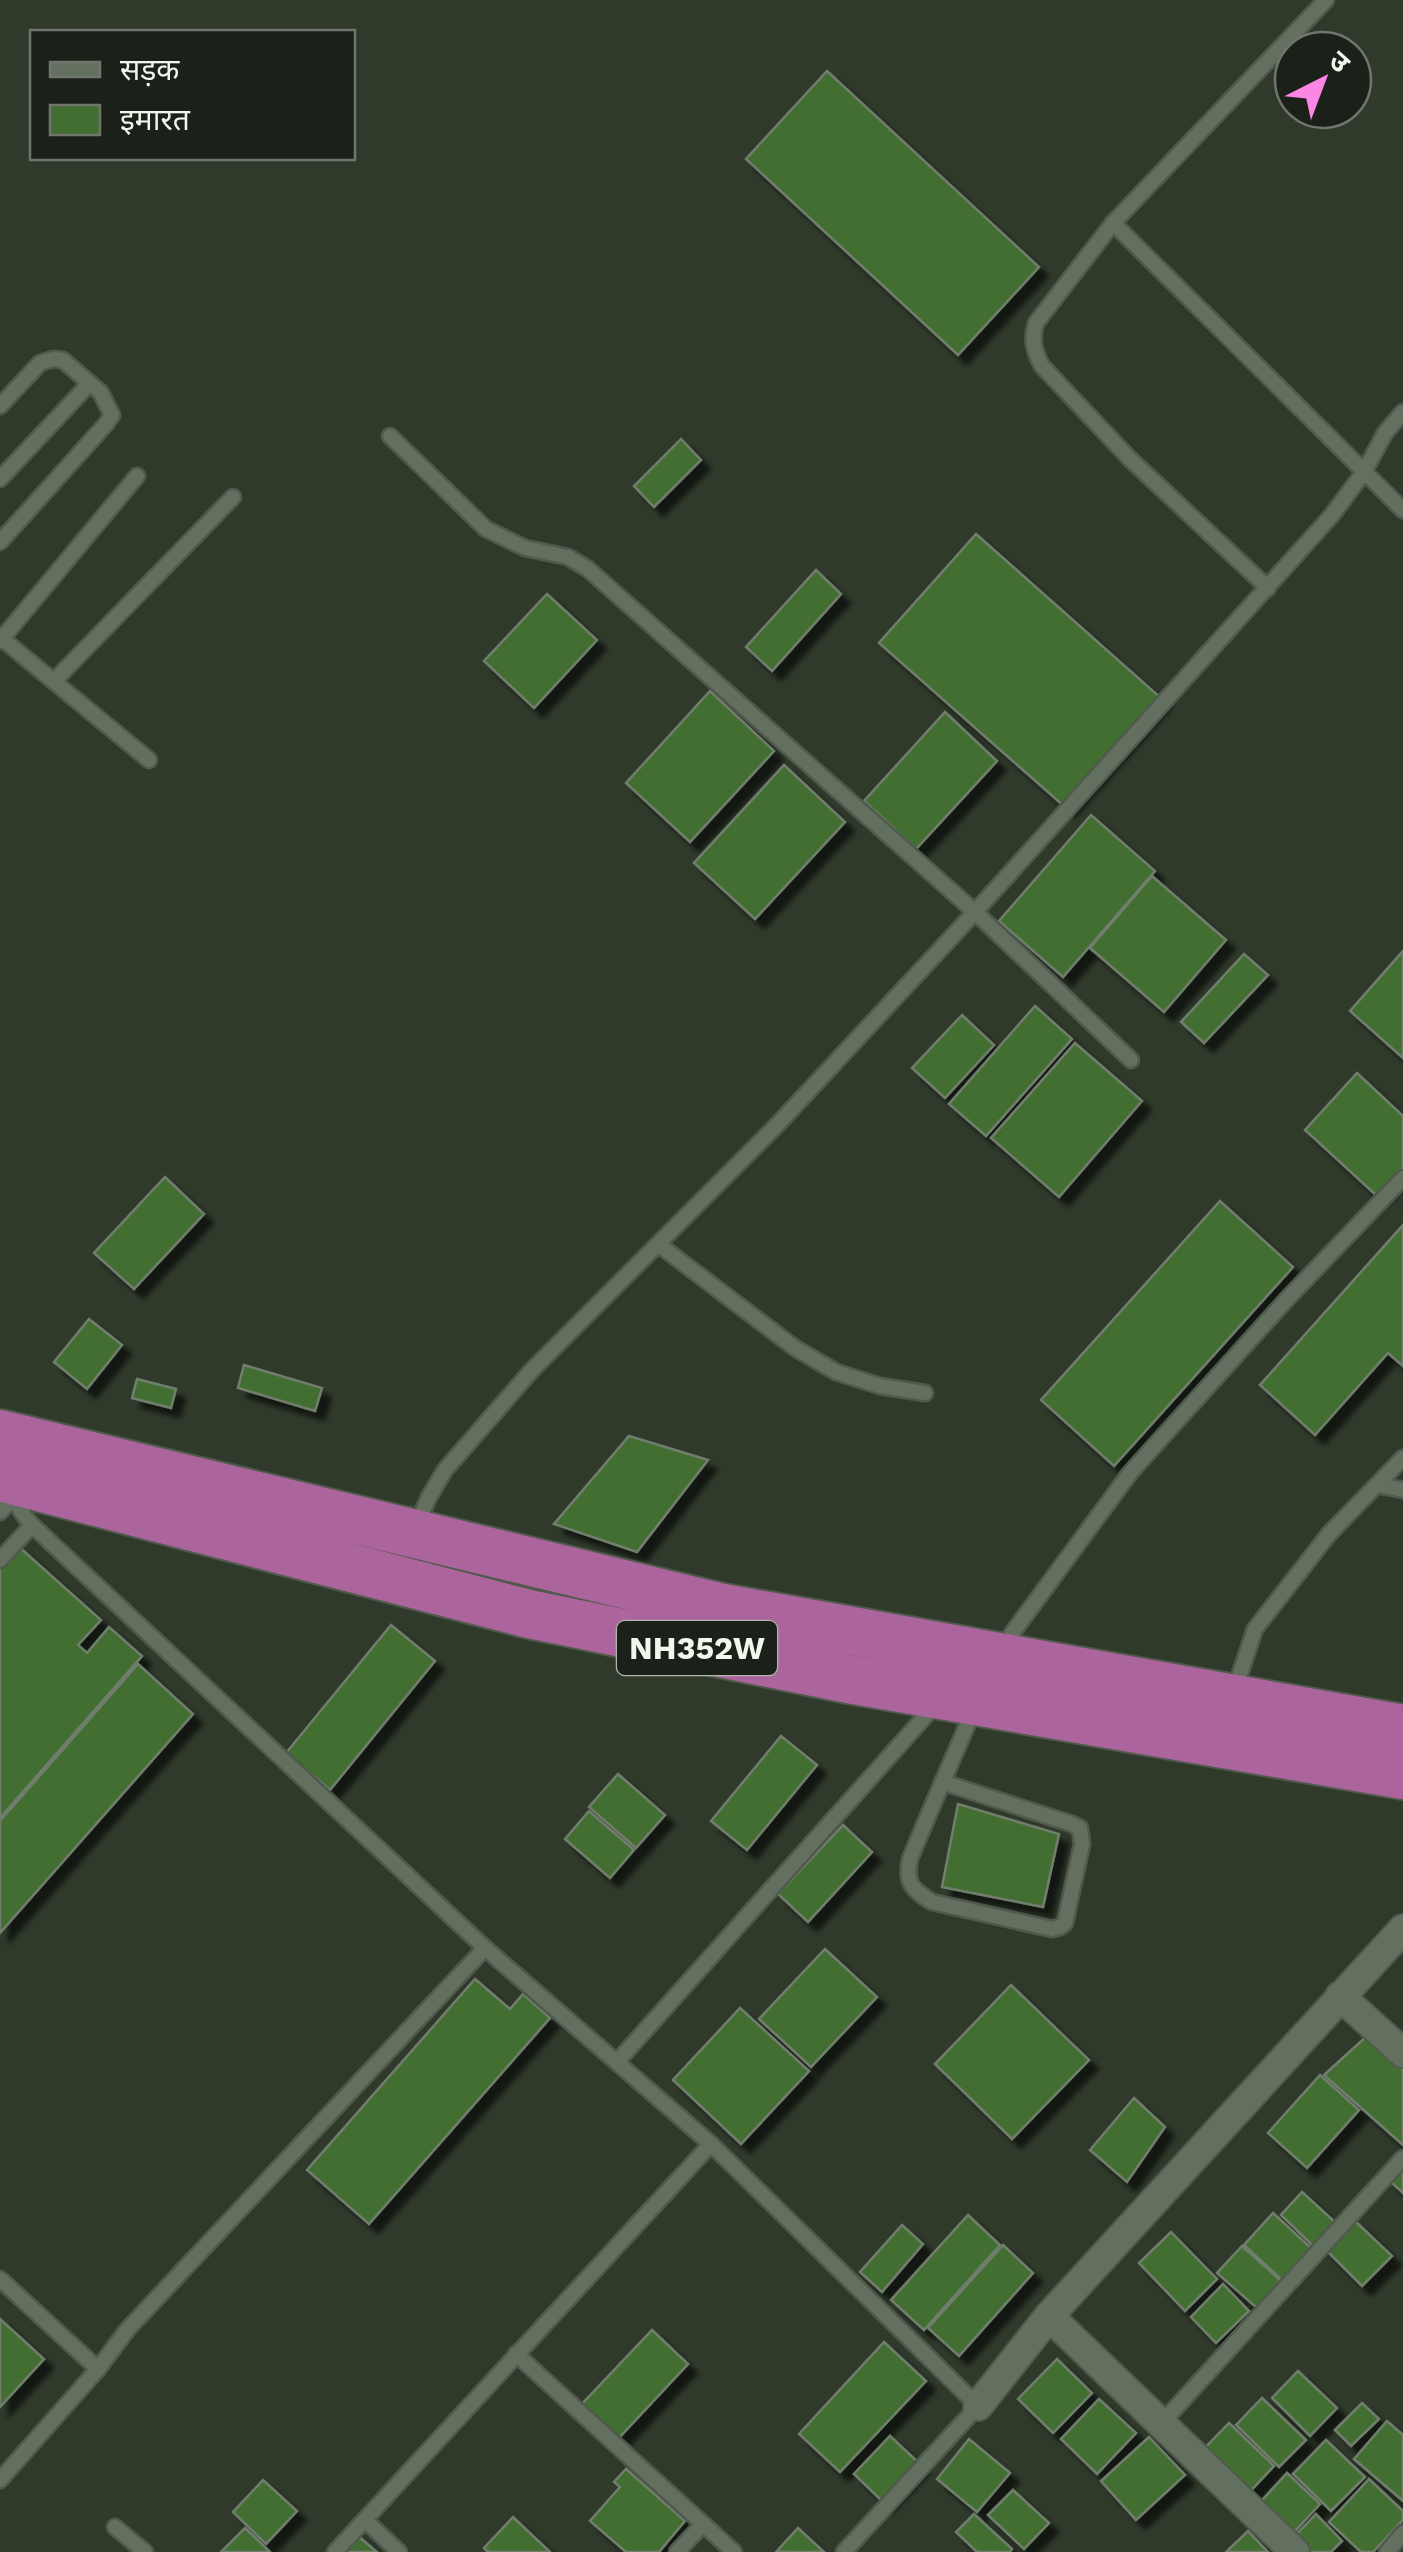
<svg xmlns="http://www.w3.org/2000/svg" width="1403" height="2552" font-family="'Work Sans','Noto Sans Devanagari',sans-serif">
  <defs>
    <filter id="shadow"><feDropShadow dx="9" dy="9" stdDeviation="2.5" flood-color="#0009"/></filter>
  </defs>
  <rect width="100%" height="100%" fill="#2f3a2b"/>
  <g fill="#426e31" stroke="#717e6d" stroke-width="2.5" filter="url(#shadow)">
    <polygon points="827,71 1039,267 958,355 746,159"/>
    <polygon points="681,439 701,460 654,507 634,486"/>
    <polygon points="976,534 1162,699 1066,808 879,643"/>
    <polygon points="816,570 841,594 772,671 746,647"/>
    <polygon points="547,594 597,640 534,708 484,661"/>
    <polygon points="710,691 774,751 690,842 626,783"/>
    <polygon points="945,712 997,761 916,849 864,801"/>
    <polygon points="784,765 845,822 755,919 694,863"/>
    <polygon points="1091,815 1155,871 1063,977 999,921"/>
    <polygon points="1152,876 1226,940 1164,1012 1090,948"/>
    <polygon points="1403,951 1403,1058 1350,1011"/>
    <polygon points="1244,954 1268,975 1204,1043 1181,1022"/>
    <polygon points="1035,1006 1072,1039 986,1136 949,1104"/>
    <polygon points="962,1015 994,1045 945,1098 912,1068"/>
    <polygon points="1075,1043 1142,1101 1059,1197 991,1138"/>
    <polygon points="1357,1073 1403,1116 1403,1168 1377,1196 1305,1130"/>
    <polygon points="165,1177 204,1214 134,1289 94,1253"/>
    <polygon points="1220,1201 1293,1267 1114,1466 1041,1400"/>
    <polygon points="1403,1225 1403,1366 1388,1353 1315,1435 1260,1385"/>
    <polygon points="89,1319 122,1345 87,1389 54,1362"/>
    <polygon points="244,1365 322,1388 315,1411 238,1388"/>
    <polygon points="137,1379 176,1389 171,1408 132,1398"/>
    <polygon points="629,1436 708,1460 637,1552 554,1524"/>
    <polygon points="18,1546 101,1620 78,1645 87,1653 109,1627 142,1656 0,1818 0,1566"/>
    <polygon points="391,1625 435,1661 330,1790 286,1753"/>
    <polygon points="138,1664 193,1714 0,1933 0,1821"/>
    <polygon points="781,1736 817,1765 747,1850 711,1821"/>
    <polygon points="618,1774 665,1815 636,1848 589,1807"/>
    <polygon points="958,1804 1059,1834 1043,1907 942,1887"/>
    <polygon points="589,1811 634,1850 610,1878 565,1839"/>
    <polygon points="843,1825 872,1852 808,1922 778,1894"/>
    <polygon points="825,1949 877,1997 811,2067 759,2019"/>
    <polygon points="475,1979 510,2009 523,1994 550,2018 369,2224 307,2170"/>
    <polygon points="1011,1985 1089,2060 1012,2139 935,2064"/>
    <polygon points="740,2008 809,2071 741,2144 673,2080"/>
    <polygon points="1368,2035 1403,2070 1403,2145 1324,2075"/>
    <polygon points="1320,2075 1359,2110 1307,2168 1268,2133"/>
    <polygon points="1134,2098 1165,2127 1127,2182 1090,2150"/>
    <polygon points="1403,2166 1403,2193 1389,2180"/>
    <polygon points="1302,2192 1335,2222 1313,2246 1281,2215"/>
    <polygon points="1273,2213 1311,2248 1282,2280 1244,2245"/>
    <polygon points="968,2215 1000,2245 924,2330 891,2300"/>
    <polygon points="1354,2220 1392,2256 1362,2286 1325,2249"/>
    <polygon points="902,2225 923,2244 882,2292 860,2272"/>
    <polygon points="1171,2232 1217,2279 1185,2311 1139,2263"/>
    <polygon points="1003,2245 1033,2273 959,2356 928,2328"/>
    <polygon points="1242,2246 1281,2281 1257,2308 1217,2273"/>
    <polygon points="1223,2284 1249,2311 1216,2343 1191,2317"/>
    <polygon points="0,2319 44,2359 0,2407"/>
    <polygon points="652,2330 688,2364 617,2440 580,2406"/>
    <polygon points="884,2342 926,2381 840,2472 799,2434"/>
    <polygon points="1057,2359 1092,2393 1053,2433 1018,2399"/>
    <polygon points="1298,2371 1337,2408 1310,2436 1272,2398"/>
    <polygon points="1262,2398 1306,2440 1279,2467 1236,2425"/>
    <polygon points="1099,2399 1136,2433 1097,2474 1061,2439"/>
    <polygon points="1362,2403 1379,2419 1351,2446 1335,2430"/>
    <polygon points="1387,2421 1403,2435 1403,2501 1354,2459"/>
    <polygon points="1229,2423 1274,2466 1244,2498 1198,2455"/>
    <polygon points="890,2436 920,2464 884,2503 854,2474"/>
    <polygon points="1149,2437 1185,2475 1136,2520 1101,2481"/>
    <polygon points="969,2439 1010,2473 977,2512 937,2479"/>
    <polygon points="1326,2440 1365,2477 1331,2511 1293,2474"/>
    <polygon points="626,2469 685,2521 659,2552 626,2552 590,2521 620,2487 614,2482"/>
    <polygon points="1287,2473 1320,2504 1286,2541 1253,2510"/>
    <polygon points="1369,2479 1403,2511 1403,2520 1373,2552 1361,2552 1329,2522"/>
    <polygon points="263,2480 297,2511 266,2544 233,2512"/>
    <polygon points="1013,2490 1049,2523 1024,2549 988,2515"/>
    <polygon points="974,2514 1012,2549 1010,2552 977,2552 956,2532"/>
    <polygon points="1316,2514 1342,2541 1331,2552 1297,2552 1288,2543"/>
    <polygon points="513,2517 550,2552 488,2552 484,2548"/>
    <polygon points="245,2528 270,2552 221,2552"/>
    <polygon points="798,2528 824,2552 776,2552"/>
    <polygon points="1248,2531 1268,2552 1226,2552"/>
    <polygon points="358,2536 377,2552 345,2552"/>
  </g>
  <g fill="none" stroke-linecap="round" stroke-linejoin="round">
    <defs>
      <g id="service">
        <polyline points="1113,223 1403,510"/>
        <polyline points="0,406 40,363 53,359 63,360 101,393 112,415 106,424 0,542"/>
        <polyline points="390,436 486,529 525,548 568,557 588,569 975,912 1131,1060"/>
        <polyline points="0,479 90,383"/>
        <path d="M1268 588 1130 459 1042 366C1034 351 1031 340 1036 323L1113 223 1326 0"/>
        <polyline points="0,637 149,760"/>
        <polyline points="0,641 137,476"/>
        <polyline points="54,681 233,497"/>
        <polyline points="658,1244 795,1348 836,1372 880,1386 925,1393"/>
        <polyline points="1377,1485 1403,1490"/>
        <path d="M15 1489C14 1504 23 1515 32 1525L485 1948 711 2144 978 2406 844 2552"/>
        <polyline points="0,1512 14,1497"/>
        <polyline points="416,1527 429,1497 445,1470 532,1370 778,1124 975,912 1332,515 1364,472 1385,433 1403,412"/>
        <polyline points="0,1560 32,1525"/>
        <polyline points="1004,1650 1013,1632 1130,1473 1287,1299 1403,1178"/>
        <polyline points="1238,1694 1240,1674 1255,1629 1329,1534 1403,1458"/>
        <path d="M942 1782 1072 1824 1080 1828 1082 1844 1065 1923 1060 1927 1052 1929 932 1902C913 1890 905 1884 910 1859 931 1808 953 1758 975 1707"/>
        <polyline points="617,2062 936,1704"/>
        <polyline points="0,2279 98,2369"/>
        <polyline points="516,2354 734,2552"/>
        <polyline points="1161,2424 1403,2158"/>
        <polyline points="0,2480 98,2369 127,2330 485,1948"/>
        <polyline points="366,2521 399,2552"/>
        <polyline points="115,2527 145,2552"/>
        <polyline points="335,2552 711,2144"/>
        <polyline points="677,2552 703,2524"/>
        <polyline points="1387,2552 1403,2533"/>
      </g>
      <g id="minor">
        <polyline points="1340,1996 1403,2053"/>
        <polyline points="1049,2316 1295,2552"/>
        <polyline points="978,2406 1049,2316 1403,1929"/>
      </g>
      <g id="trunk">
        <polyline points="0,1434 723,1608 1403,1729"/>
        <polyline points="0,1477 529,1614 848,1679 1403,1775"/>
      </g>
    </defs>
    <use href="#service" stroke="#4f594c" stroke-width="19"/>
    <use href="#minor" stroke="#4f594c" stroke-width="32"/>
    <use href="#trunk" stroke="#4f594c" stroke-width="52"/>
    <use href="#service" stroke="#63705f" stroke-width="14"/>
    <use href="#minor" stroke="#63705f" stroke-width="28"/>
    <use href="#trunk" stroke="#ac659c" stroke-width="48"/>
  </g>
  <g text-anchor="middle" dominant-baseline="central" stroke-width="8" stroke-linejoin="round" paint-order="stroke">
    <rect fill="#1b2019" stroke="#b0b6ad" stroke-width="2.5" x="617" y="1621" width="160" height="54" rx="8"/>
    <g font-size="32" font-weight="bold" fill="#f0f7ed">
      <text x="697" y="1648">NH352W</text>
    </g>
  </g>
  <rect x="30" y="30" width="325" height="130" fill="#1b2019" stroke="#70766e" stroke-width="2.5"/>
  <rect x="50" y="62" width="50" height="15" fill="#63705f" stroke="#70766e" stroke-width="2.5"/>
  <text x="120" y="80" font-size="30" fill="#f0f7ed">सड़क</text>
  <rect x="50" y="105" width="50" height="30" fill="#426e31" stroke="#70766e" stroke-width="2.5"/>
  <text x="120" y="130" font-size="30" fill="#f0f7ed">इमारत</text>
  <g transform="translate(1323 80) rotate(42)"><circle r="48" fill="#1b2019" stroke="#70766e" stroke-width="2.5"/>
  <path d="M0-8L18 38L0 25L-18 38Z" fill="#fc86e4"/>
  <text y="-15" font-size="28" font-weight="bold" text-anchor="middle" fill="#f0f7ed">उ</text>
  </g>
</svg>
